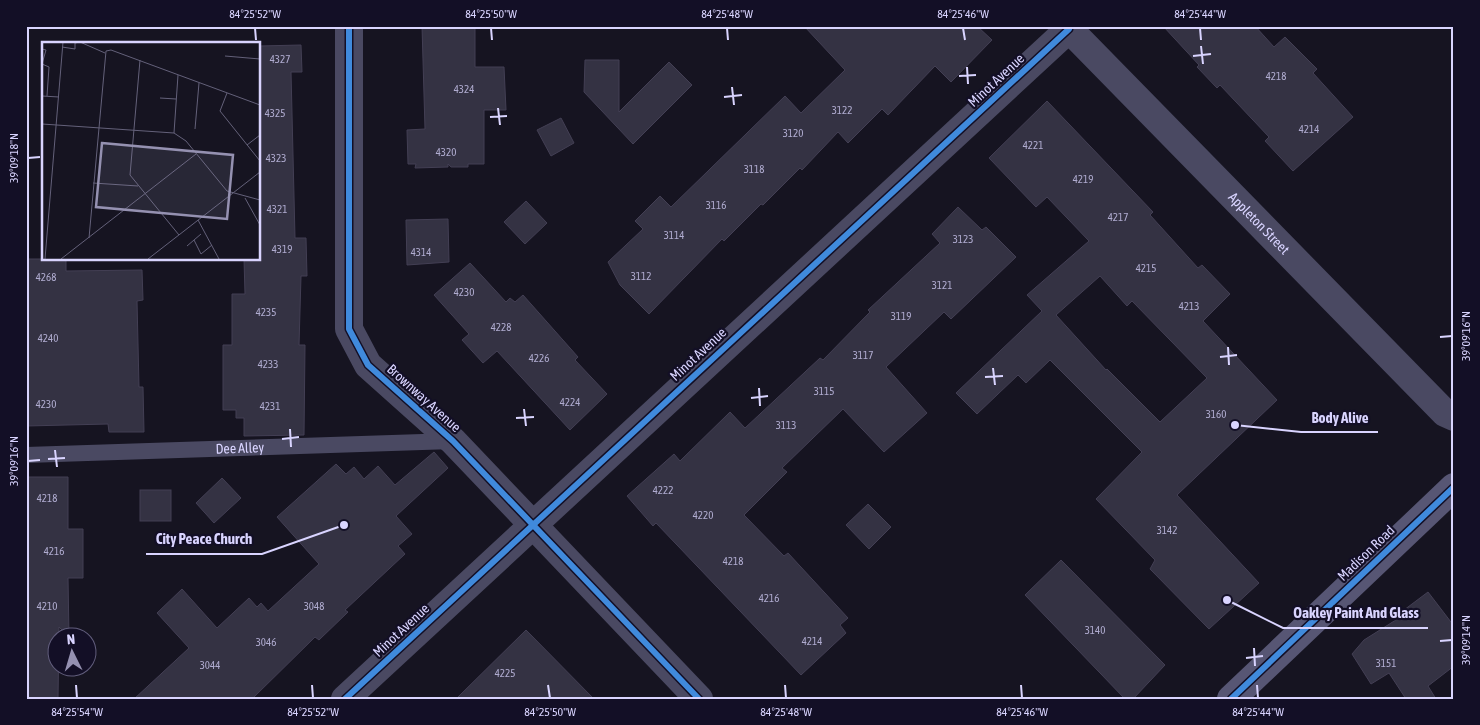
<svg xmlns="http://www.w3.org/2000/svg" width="1480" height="725" font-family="'Asap Condensed',sans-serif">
  <rect width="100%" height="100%" fill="#161421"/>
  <g fill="#343243" stroke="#433f54" fill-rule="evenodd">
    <polygon points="422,26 475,26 475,67 504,67 506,110 484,110 484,164 468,164 468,167 451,167 448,164 448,167 415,168 416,164 408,164 407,130 425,129"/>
    <polygon points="804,26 977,26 992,40 951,82 935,66 888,115 882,109 848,143 838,132 802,170 800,168 763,205 761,204 724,241 722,239 649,314 620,285 608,262 643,229 635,221 660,196 671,207 785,96 801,113 845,70"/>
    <polygon points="1163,26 1255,26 1274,47 1285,37 1317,69 1313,73 1353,117 1293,171 1265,141 1269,137 1220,85 1217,88 1197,67 1199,65"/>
    <polygon points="301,45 302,72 291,72 295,238 306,238 307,276 301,276 299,345 305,345 304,435 244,436 244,418 236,418 236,410 223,410 223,345 232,345 232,294 245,294 244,259 259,259 259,46"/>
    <polygon points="585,60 619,60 619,112 669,62 692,85 633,144 584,92"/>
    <path d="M1047 101 1153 212 1150 215 1198 268 1202 265 1230 294 1203 321 1277 400 1177 495 1259 583 1209 629 1150 569 1155 560 1096 499 1142 452 1050 360 1026 383 1018 375 977 414 956 393 1042 311 1027 295 1089 241 1047 197 1036 207 989 158ZM1100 276 1127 306 1132 301 1207 378 1160 422 1107 369 1106 370 1056 315Z"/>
    <polygon points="561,118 574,143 551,156 537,130"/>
    <polygon points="526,201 547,223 525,244 504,222"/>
    <polygon points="958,207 982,230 986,227 1016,257 951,319 944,312 886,367 927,413 884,452 843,409 782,468 787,472 744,515 784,556 788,553 848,618 840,625 846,633 801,675 656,523 653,526 627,496 674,454 680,461 730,412 745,428 820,358 823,360 870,312 868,310 940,243 932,234"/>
    <polygon points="448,219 449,262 407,265 406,220"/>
    <polygon points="26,259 66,259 66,271 142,270 143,300 137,301 139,387 143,387 144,432 109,432 108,424 26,426"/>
    <polygon points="470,263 506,302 510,298 515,302 523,295 578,357 575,360 607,394 570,430 497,351 483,363 462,340 469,334 434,295"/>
    <polygon points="434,452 448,468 396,516 412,534 398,546 405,554 345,610 348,612 319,640 315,637 252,699 134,699 189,648 157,613 182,589 217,628 249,598 257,607 261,603 268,611 319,564 277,517 336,464 346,474 354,467 364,479 378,466 395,485"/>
    <polygon points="26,477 68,477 68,529 83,529 83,578 68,578 69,637 59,627 58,699 26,699"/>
    <polygon points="222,478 241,498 214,523 196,503"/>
    <rect x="140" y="490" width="31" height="31"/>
    <polygon points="868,504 891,527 869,549 846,525"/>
    <polygon points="1061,560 1165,665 1133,699 1125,699 1025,595"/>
    <polygon points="1428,592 1454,626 1454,666 1428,686 1436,699 1406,699 1389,673 1371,684 1352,654 1364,640 1399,618 1396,616"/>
    <polygon points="526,630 594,699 456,699"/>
  </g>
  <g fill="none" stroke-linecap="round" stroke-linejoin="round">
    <path stroke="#4a4962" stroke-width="16" id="s1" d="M26 455 453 441"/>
    <g stroke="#4a4962" stroke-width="28">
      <polyline points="349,26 349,329 368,365 453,441 699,699"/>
      <polyline points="345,699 1069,29"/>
    </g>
    <path stroke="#4a4962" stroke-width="28" id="s2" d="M1066 26 1445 413 1454 417"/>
    <polyline stroke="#575674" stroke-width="28" points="1231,699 1454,487"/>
    <defs>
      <g id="cycleway">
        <polyline points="349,26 349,329 368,365 453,441 699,699"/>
        <polyline points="345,699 1069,29"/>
        <polyline points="1231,699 1454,487"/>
      </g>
    </defs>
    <use href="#cycleway" stroke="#130f26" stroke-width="9"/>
    <use href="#cycleway" stroke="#408adc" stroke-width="6"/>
  </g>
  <path fill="none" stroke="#d9d4ff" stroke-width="2" d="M255 28 256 40M491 28 492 40M727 28 728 40M963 28 965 40M1200 28 1201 40M1201 46 1203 64M1193 56 1211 54M967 67 968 84M959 76 976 75M732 87 734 105M724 97 742 95M498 108 500 125M490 117 507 116M28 158 40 157M1440 337 1452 336M1228 347 1229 365M1220 357 1237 355M993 368 995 385M985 377 1003 376M759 388 760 406M751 398 768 396M524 409 526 426M516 418 534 417M290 429 291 447M282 439 299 437M55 450 57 467M48 459 65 458M28 461 40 460M1440 641 1452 640M1254 648 1255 666M1246 658 1263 656M76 685 77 698M312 685 313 698M548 685 550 698M785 685 786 698M1021 685 1022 698M1257 685 1258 698"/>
  <g text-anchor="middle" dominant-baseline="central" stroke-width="4.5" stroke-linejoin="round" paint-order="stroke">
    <g font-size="11" fill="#b0acd0">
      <text x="280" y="59">4327</text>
      <text x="1276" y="76">4218</text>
      <text x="464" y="89">4324</text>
      <text x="842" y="110">3122</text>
      <text x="275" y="113">4325</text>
      <text x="1309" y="129">4214</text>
      <text x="793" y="133">3120</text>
      <text x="1033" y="145">4221</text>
      <text x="446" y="152">4320</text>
      <text x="276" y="158">4323</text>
      <text x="754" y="169">3118</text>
      <text x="1083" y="179">4219</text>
      <text x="716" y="205">3116</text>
      <text x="277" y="209">4321</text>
      <text x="1118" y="217">4217</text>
      <text x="674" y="235">3114</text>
      <text x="963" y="239">3123</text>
      <text x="282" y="249">4319</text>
      <text x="421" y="252">4314</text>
      <text x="1146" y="268">4215</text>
      <text x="641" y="276">3112</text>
      <text x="46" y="277">4268</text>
      <text x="942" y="285">3121</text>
      <text x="464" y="292">4230</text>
      <text x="1189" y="306">4213</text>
      <text x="266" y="312">4235</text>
      <text x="901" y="316">3119</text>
      <text x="501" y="327">4228</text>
      <text x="48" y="338">4240</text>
      <text x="863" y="355">3117</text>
      <text x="539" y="358">4226</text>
      <text x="268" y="364">4233</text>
      <text x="824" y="391">3115</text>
      <text x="570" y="402">4224</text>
      <text x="46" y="404">4230</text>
      <text x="270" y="406">4231</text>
      <text x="1216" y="414">3160</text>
      <text x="786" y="425">3113</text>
      <text x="663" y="490">4222</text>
      <text x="47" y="498">4218</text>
      <text x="703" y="515">4220</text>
      <text x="1167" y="530">3142</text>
      <text x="54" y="551">4216</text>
      <text x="733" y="561">4218</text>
      <text x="769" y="598">4216</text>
      <text x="47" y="606">4210</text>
      <text x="314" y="606">3048</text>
      <text x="1095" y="630">3140</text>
      <text x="812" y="641">4214</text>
      <text x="266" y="642">3046</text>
      <text x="1386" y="663">3151</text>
      <text x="210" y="665">3044</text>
      <text x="505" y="673">4225</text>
    </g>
    <g font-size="14" fill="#d9d4ff" stroke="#130f26">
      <text transform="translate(996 80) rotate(-43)">Minot Avenue</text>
      <text stroke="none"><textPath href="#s2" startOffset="276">Appleton Street</textPath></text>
      <text transform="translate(698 354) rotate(-43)">Minot Avenue</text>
      <text transform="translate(424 398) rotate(42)">Brownway Avenue</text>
      <text stroke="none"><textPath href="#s1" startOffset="214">Dee Alley</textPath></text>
      <text transform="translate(1366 553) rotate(-44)">Madison Road</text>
      <text transform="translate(401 630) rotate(-43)">Minot Avenue</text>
    </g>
  </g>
  <g transform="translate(42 42)">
    <rect width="218" height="218" fill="#161421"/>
    <path fill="none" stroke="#64617a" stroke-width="1" d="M20 5 33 7V1L38 0 63 11M0 7 4 8 0 22M183 14 218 17M98 18 88 133 137 193M0 22 7 25 5 54M185 51 178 69 218 119M0 54 17 55M118 56 134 57M0 82 132 91 144 99 185 149 218 158M153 87 157 41M132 91 136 33M205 103 218 93M51 141 96 144M203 156 218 183M156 178 177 217M47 196 64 9 69 8 218 63M152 198 159 212 170 203M145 204 159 192M3 217 21 0M19 217 154 112M106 217 218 130"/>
    <path fill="#9591b1" fill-opacity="0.15" stroke="#9591b1" stroke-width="2.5" d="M60 101 191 113 185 177 54 165Z"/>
    <rect width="218" height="218" fill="none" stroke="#d9d4ff" stroke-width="2.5"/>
  </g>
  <path fill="none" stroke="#d9d4ff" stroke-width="2" d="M1235 425L1301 432H1378M344 525L262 554H146M1227 600L1283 628H1428"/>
  <g fill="#d9d4ff" stroke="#130f26" stroke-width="2">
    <circle cx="1235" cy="425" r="5"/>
    <circle cx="344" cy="525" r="5"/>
    <circle cx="1227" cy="600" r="5"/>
  </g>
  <g font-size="15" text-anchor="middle" font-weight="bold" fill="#d9d4ff" stroke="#130f26" stroke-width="4.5" stroke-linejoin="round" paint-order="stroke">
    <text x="1340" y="423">Body Alive</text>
    <text x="204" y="544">City Peace Church</text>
    <text x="1356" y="618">Oakley Paint And Glass</text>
  </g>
  <rect width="1480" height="725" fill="none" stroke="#130f26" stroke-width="55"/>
  <g transform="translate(72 652) rotate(355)"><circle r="24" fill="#130f26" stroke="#625e7d"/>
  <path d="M0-4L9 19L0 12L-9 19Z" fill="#9591b1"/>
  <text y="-8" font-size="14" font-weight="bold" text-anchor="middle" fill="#d9d4ff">N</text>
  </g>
  <rect x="28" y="28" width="1424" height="670" fill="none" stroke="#d9d4ff" stroke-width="2"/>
  <g font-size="12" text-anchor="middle" fill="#d9d4ff">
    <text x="255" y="18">84°25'52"W</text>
    <text x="491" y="18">84°25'50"W</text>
    <text x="727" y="18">84°25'48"W</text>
    <text x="963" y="18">84°25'46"W</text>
    <text x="1200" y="18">84°25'44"W</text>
    <text transform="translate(14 158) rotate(-90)" y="4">39°09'18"N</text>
    <text transform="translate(1466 336) rotate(-90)" y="4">39°09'16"N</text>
    <text transform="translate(14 461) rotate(-90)" y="4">39°09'16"N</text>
    <text transform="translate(1466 640) rotate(-90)" y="4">39°09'14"N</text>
    <text x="77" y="716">84°25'54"W</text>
    <text x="313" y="716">84°25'52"W</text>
    <text x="550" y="716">84°25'50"W</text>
    <text x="786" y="716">84°25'48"W</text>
    <text x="1022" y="716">84°25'46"W</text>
    <text x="1258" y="716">84°25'44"W</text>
  </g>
</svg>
